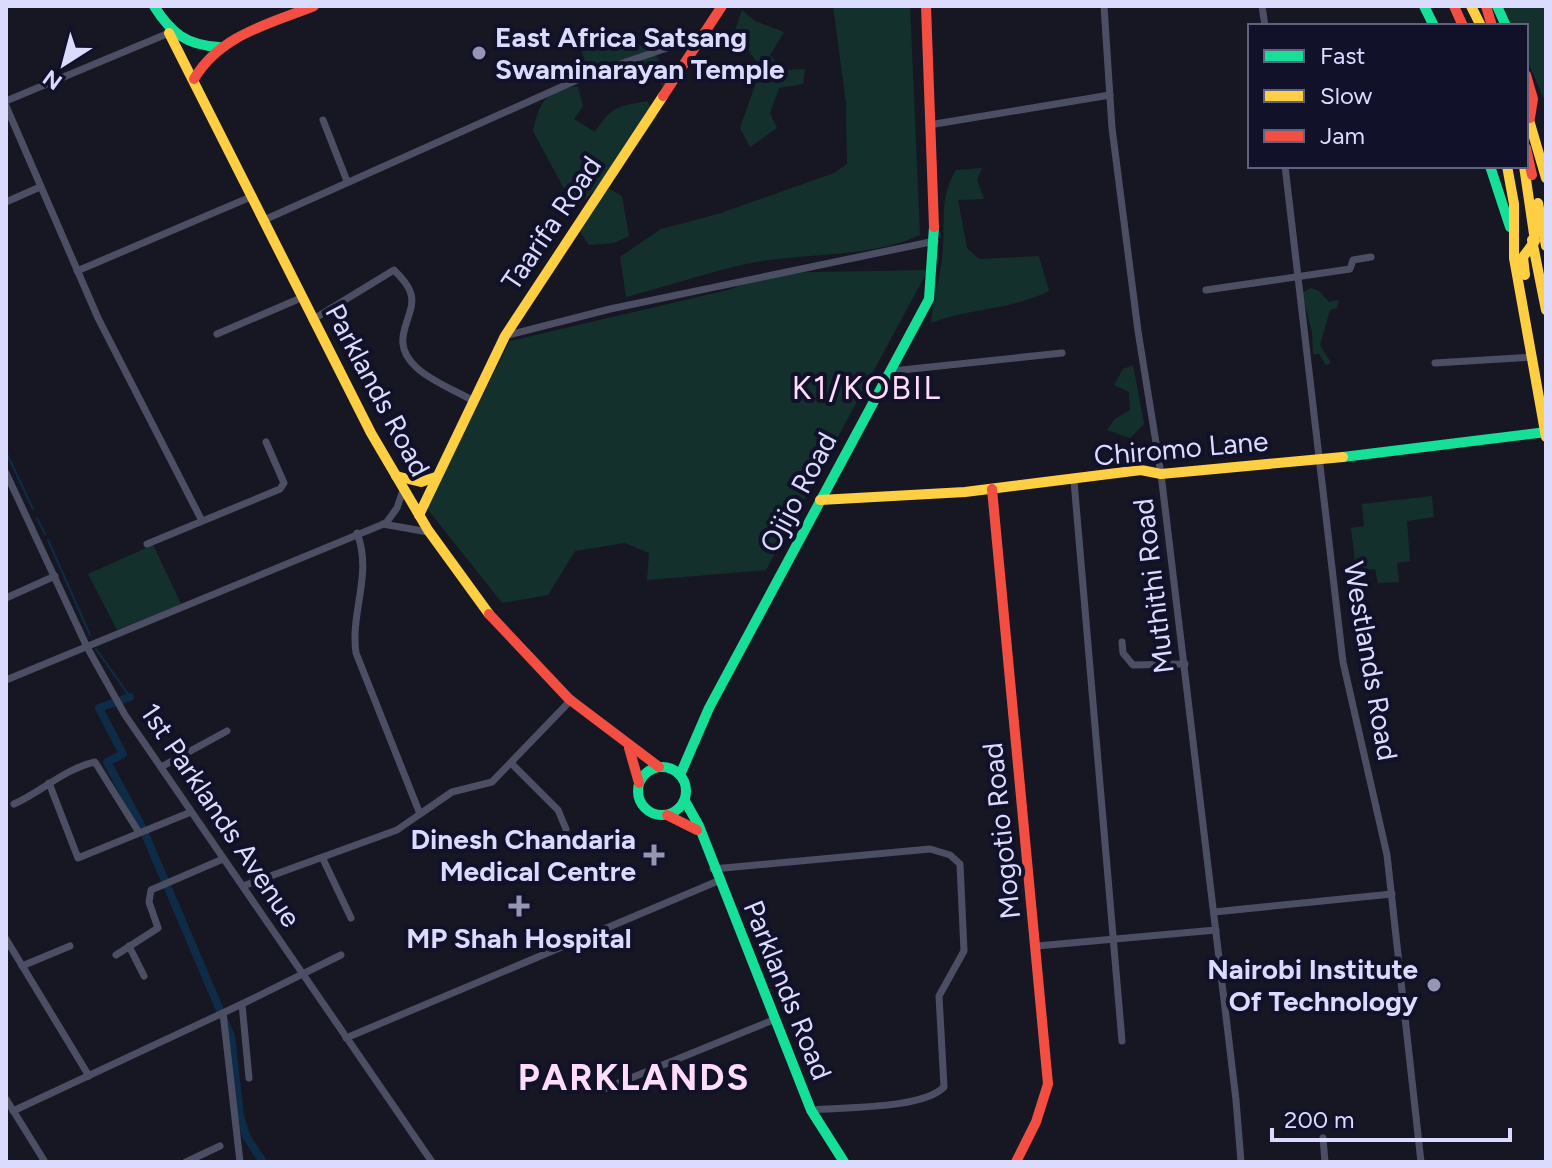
<svg xmlns="http://www.w3.org/2000/svg" width="1552" height="1168" font-family="Figtree,sans-serif">
  <rect width="100%" height="100%" fill="#171724"/>
  <g fill="#14302c">
    <path d="M833 6H910L920 235C867 259 806 252 751 263 709 272 668 286 626 297L620 257 661 229 718 214 834 173 847 164 846 103Z"/>
    <polygon points="1503,6 1546,6 1546,103 1526,58 1526,26 1512,26"/>
    <polygon points="742,10 755,21 784,32 770,55 784,70 805,69 803,84 779,88 770,113 777,128 750,147 740,128 761,68 744,44 733,37"/>
    <polygon points="561,29 583,29 601,46 645,45 678,80 670,96 647,66 621,67 590,75 582,52"/>
    <path d="M578 86 583 106 574 119 595 132C612 106 617 107 647 101L657 117 623 163 575 209 533 131C540 100 546 91 578 86Z"/>
    <path d="M982 168 977 180 984 199 958 200 967 248 979 259 1039 256 1049 291C1011 310 969 308 931 323 933 298 942 273 943 248 945 218 940 196 956 170Z"/>
    <polygon points="608,188 622,196 629,236 614,243 589,245 580,231"/>
    <polygon points="928,270 766,570 647,580 649,553 625,543 575,551 548,595 502,603 426,507 510,341 732,289 764,273"/>
    <polygon points="1311,288 1319,291 1329,302 1339,300 1337,308 1330,310 1320,345 1331,363 1326,365 1319,354 1313,354 1312,332 1302,293"/>
    <polygon points="1133,365 1144,424 1130,438 1107,430 1115,419 1130,410 1129,392 1114,385 1123,369"/>
    <polygon points="1432,496 1434,517 1407,521 1410,561 1397,563 1399,582 1378,583 1375,569 1356,570 1351,528 1364,526 1362,504"/>
    <polygon points="153,545 181,604 117,630 88,574"/>
  </g>
  <g fill="none" stroke-linecap="round" stroke-linejoin="round">
    <g stroke="#0e2c48" stroke-width="2">
      <polyline points="6,452 33,509"/>
      <polyline points="37,518 45,534"/>
      <polyline points="48,540 90,635"/>
      <polyline points="96,649 130,697"/>
    </g>
    <polyline stroke="#0e2c48" stroke-width="8" points="130,697 99,708 123,754 107,762 142,827 231,1036 240,1116 246,1136 263,1162"/>
    <g stroke="#4c4e64" stroke-width="7">
      <polyline points="1104,6 1112,128 1138,331 1161,474 1236,1100 1241,1162"/>
      <polyline points="1262,6 1265,26"/>
      <polyline points="6,101 169,33"/>
      <polyline points="6,106 98,318 201,519"/>
      <polyline points="323,120 347,181"/>
      <polyline points="929,125 1110,95"/>
      <polyline points="1285,166 1343,662 1387,855 1421,1162"/>
      <polyline points="6,202 40,187"/>
      <polyline points="264,220 588,75 702,36"/>
      <polyline points="77,271 253,196"/>
      <polyline points="1206,290 1350,269 1353,260 1371,257"/>
      <path d="M312 320 394 270C400 276 407 283 410 291 420 316 384 338 417 368 431 381 454 390 472 400"/>
      <polyline points="217,334 301,298"/>
      <polyline points="505,336 610,309 935,241"/>
      <polyline points="1435,363 1533,357"/>
      <polyline points="892,371 1062,353"/>
      <polyline points="6,473 87,647 125,715 432,1162"/>
      <polyline points="1074,481 1122,1041"/>
      <polyline points="383,524 428,532"/>
      <polyline points="147,544 280,489 284,483 266,442"/>
      <polyline points="6,598 55,576"/>
      <polyline points="1122,642 1123,653 1133,665 1185,664"/>
      <polyline points="6,680 386,523 397,508 403,490"/>
      <polyline points="511,763 558,810 566,829"/>
      <polyline points="161,767 227,731"/>
      <polyline points="49,783 78,858 191,812"/>
      <path d="M14 804C43 791 64 769 95 762L138 831"/>
      <polyline points="420,814 452,792 492,782 572,699"/>
      <polyline points="323,859 351,918"/>
      <path d="M713 869 930 849 950 855 960 864 964 951 939 996 944 1087C923 1109 843 1107 811 1110"/>
      <path d="M243 886 397 830 420 814 356 653C350 612 373 574 357 533"/>
      <polyline points="1214,912 1392,894"/>
      <polyline points="6,939 89,1076"/>
      <polyline points="129,946 144,976"/>
      <polyline points="1037,946 1216,930"/>
      <polyline points="116,955 158,928 149,902 151,890 223,859"/>
      <polyline points="22,966 70,946"/>
      <polyline points="223,1013 240,1162"/>
      <polyline points="346,1038 718,881"/>
      <polyline points="249,1078 242,1004 341,955"/>
      <polyline points="604,1089 773,1020"/>
      <polyline points="6,1099 45,1162"/>
      <polyline points="13,1111 242,1004"/>
      <polyline points="1323,1138 1325,1162"/>
      <polyline points="186,1162 220,1146"/>
    </g>
    <g stroke="#16e098" stroke-width="10">
      <path d="M154 6C171 33 186 45 219 47"/>
      <polyline points="1424,6 1434,26"/>
      <polyline points="1497,6 1506,26"/>
      <polyline points="1490,166 1510,227"/>
      <polyline points="1343,457 1546,432"/>
      <circle cx="662" cy="791" r="24"/>
      <polyline points="680,775 709,708 929,299 934,227"/>
      <polyline points="685,801 699,826 811,1110 844,1162"/>
    </g>
    <g stroke="#ffcf43" stroke-width="10">
      <polyline points="1471,6 1481,26"/>
      <polyline points="169,33 371,433 428,530 489,614"/>
      <polyline points="1526,110 1546,178"/>
      <polyline points="1507,166 1514,204 1514,258 1546,437"/>
      <polyline points="1524,166 1535,241 1523,257 1525,275"/>
      <polyline points="1538,203 1546,246"/>
      <polyline points="1532,240 1546,310"/>
      <polyline points="396,476 421,482 436,477"/>
      <polyline points="820,500 965,492 1141,470 1161,474 1343,457"/>
      <polyline points="419,515 505,336 663,96"/>
    </g>
    <g stroke="#f24e42" stroke-width="10">
      <polyline points="926,6 934,227"/>
      <polyline points="1454,6 1463,26"/>
      <polyline points="1486,6 1492,26"/>
      <polyline points="1526,75 1533,99 1530,118"/>
      <path d="M194 79C220 35 269 24 314 6"/>
      <polyline points="663,96 722,6"/>
      <polyline points="1526,148 1532,175"/>
      <polyline points="992,489 1048,1084 1036,1122 1016,1162"/>
      <polyline points="489,614 569,699 659,767"/>
      <polyline points="629,748 639,783"/>
      <polyline points="667,815 697,830"/>
    </g>
  </g>
  <g fill="#9696b2" stroke="#11112a" stroke-width="3">
    <circle cx="479" cy="53" r="8"/>
    <path d="M650 843h8v8h8v8h-8v8h-8v-8h-8v-8h8z"/>
    <path d="M515 894h8v8h8v8h-8v8h-8v-8h-8v-8h8z"/>
    <circle cx="1434" cy="985" r="8"/>
  </g>
  <g text-anchor="middle" dominant-baseline="central" stroke-width="8" stroke-linejoin="round" paint-order="stroke">
    <g font-size="28" font-weight="bold" fill="#dadbff" stroke="#11112a" text-anchor="end">
      <text x="495" y="37" text-anchor="start">East Africa Satsang<tspan x="495" dy="32">Swaminarayan Temple</tspan></text>
      <text x="636" y="839">Dinesh Chandaria<tspan x="636" dy="32">Medical Centre</tspan></text>
      <text x="519" y="938" text-anchor="middle">MP Shah Hospital</text>
      <text x="1418" y="969">Nairobi Institute<tspan x="1418" dy="32">Of Technology</tspan></text>
    </g>
    <g font-size="28" fill="#dadbff" stroke="#11112a">
      <text transform="translate(551 223) rotate(-56)">Taarifa Road</text>
      <text transform="translate(378 390) rotate(62)">Parklands Road</text>
      <text transform="translate(1181 448) rotate(-5)">Chiromo Lane</text>
      <text transform="translate(798 492) rotate(-62)">Ojijo Road</text>
      <text transform="translate(1153 586) rotate(-97)">Muthithi Road</text>
      <text transform="translate(1371 661) rotate(80)">Westlands Road</text>
      <text transform="translate(221 815) rotate(56)">1st Parklands Avenue</text>
      <text transform="translate(1001 831) rotate(-96)">Mogotio Road</text>
      <text transform="translate(788 990) rotate(68)">Parklands Road</text>
    </g>
    <g font-size="32" letter-spacing="2" fill="#ffdcf8" stroke="#11112a">
      <text x="867" y="388">K1/KOBIL</text>
    </g>
    <g font-size="36" font-weight="bold" letter-spacing="2" fill="#ffdcf8" stroke="#11112a">
      <text x="634" y="1077">PARKLANDS</text>
    </g>
  </g>
  <rect width="1552" height="1168" fill="none" stroke="#dadbff" stroke-width="16"/>
  <rect x="1248" y="24" width="280" height="144" fill="#11112a" stroke="#61627f" stroke-width="2"/>
  <rect x="1264" y="50" width="40" height="12" fill="#16e098" stroke="#61627f" stroke-width="2"/>
  <text x="1320" y="64" font-size="24" fill="#dadbff">Fast</text>
  <rect x="1264" y="90" width="40" height="12" fill="#ffcf43" stroke="#61627f" stroke-width="2"/>
  <text x="1320" y="104" font-size="24" fill="#dadbff">Slow</text>
  <rect x="1264" y="130" width="40" height="12" fill="#f24e42" stroke="#61627f" stroke-width="2"/>
  <text x="1320" y="144" font-size="24" fill="#dadbff">Jam</text>
  <g transform="translate(64 64) rotate(216)" stroke="#11112a" stroke-width="6" paint-order="stroke">
  <path d="M0-6L14 30L0 20L-14 30Z" fill="#dadbff"/>
  <text y="-12" font-size="22" font-weight="bold" text-anchor="middle" fill="#dadbff">N</text>
  </g>
  <path d="M1272 1128v12h238v-12" fill="none" stroke="#dadbff" stroke-width="4"/>
  <text x="1284" y="1128" font-size="24" fill="#dadbff" stroke="#11112a" stroke-width="6" paint-order="stroke">200 m</text>
</svg>
